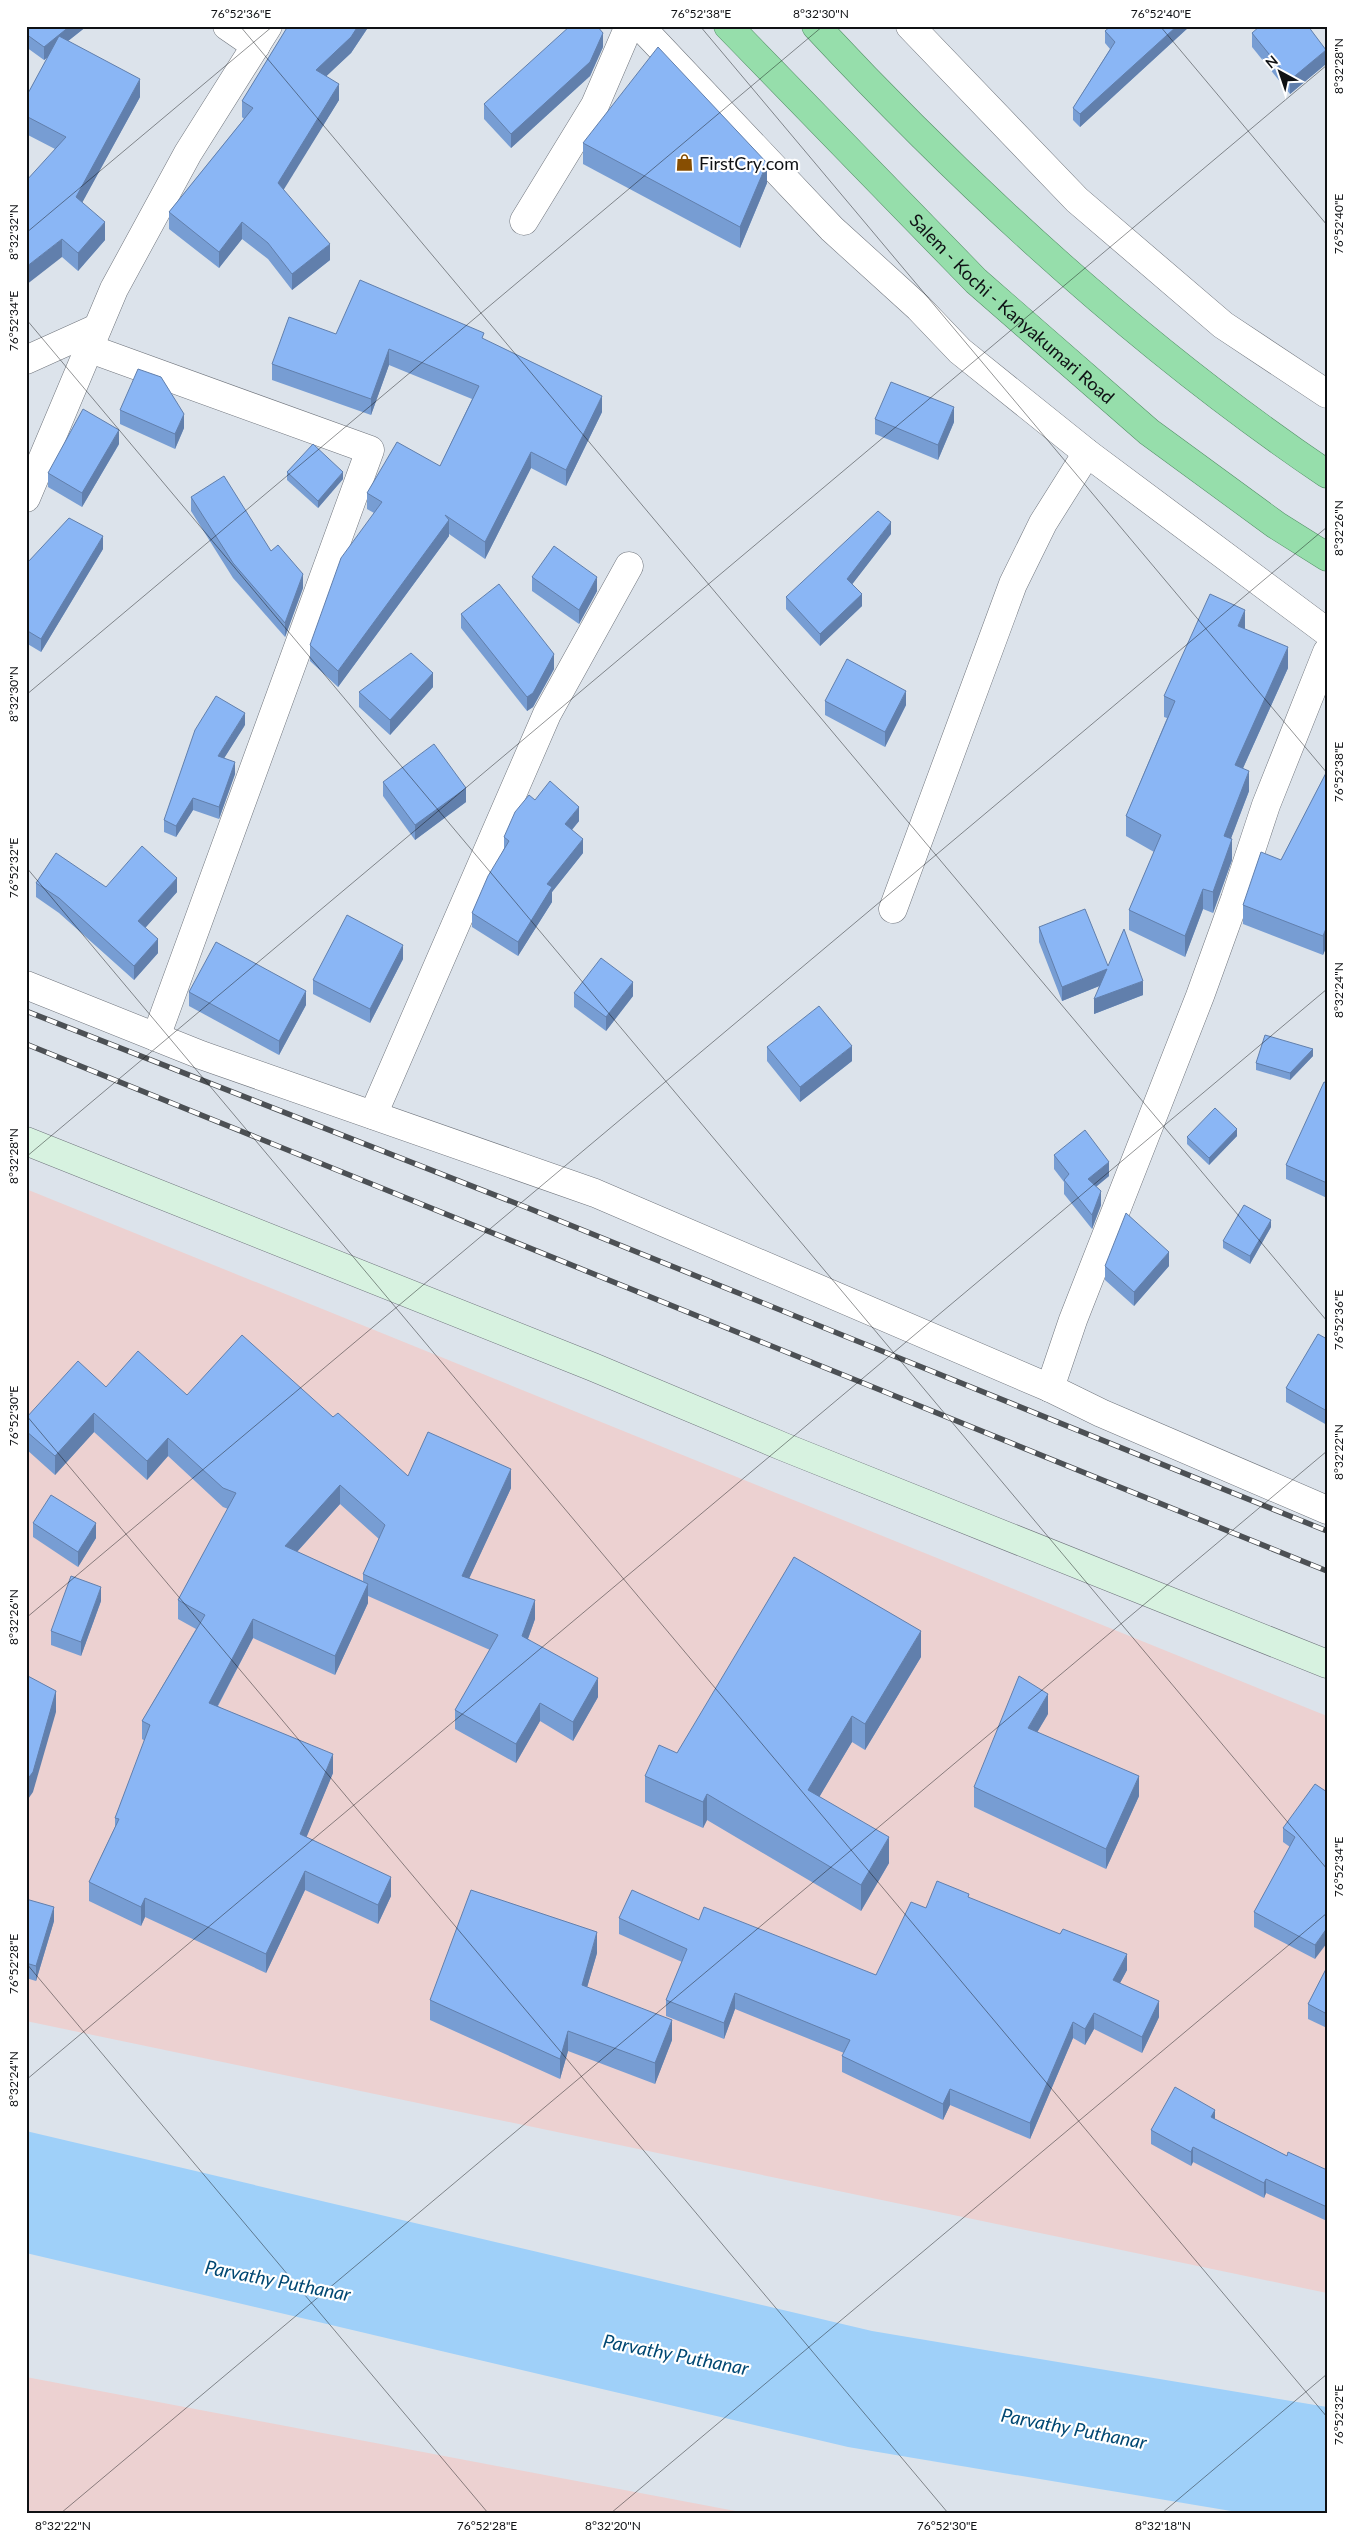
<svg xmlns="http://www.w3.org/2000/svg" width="1353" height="2539" font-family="Lato,sans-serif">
  <rect width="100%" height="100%" fill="#dce3eb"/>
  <g fill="#ecd1d1">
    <polygon points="26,1189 1327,1716 1327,2293 26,2021"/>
    <polygon points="26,2377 746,2513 26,2513"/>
  </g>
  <polygon fill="#9fd0f9" points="26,2131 872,2331 1327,2407 1327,2513 1243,2513 848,2447 26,2253"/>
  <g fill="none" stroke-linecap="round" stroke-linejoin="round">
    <defs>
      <g id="minor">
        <polyline points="227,26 256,46"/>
        <polyline points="524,221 595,105 629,26"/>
        <polyline points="88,348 370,450 156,1037"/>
        <polyline points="26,360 97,328"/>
        <polyline points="26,498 114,289 188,153 268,26"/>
        <polyline points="893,909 1013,584 1043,523 1087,453"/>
        <polyline points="26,985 201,1055 595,1193 1050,1388 1101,1413 1327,1510"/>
        <polyline points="373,1115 547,714 629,566"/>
        <polyline points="1050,1388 1073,1320 1200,996 1235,899 1266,805 1327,652"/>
      </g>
      <g id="tertiary">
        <polyline points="640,26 832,229 919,308 960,351 1087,453 1327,632"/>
        <polyline points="910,26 1077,200 1223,325 1327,394"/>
      </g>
      <polyline id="secondary" points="26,1141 593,1367 784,1447 1327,1664"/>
      <g id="trunk">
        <path id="s1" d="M728 26 976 281 1149 432 1276 525 1327 557"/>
        <path d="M816 26C970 191 1139 347 1327 474"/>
      </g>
    </defs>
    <use href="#minor" stroke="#70757d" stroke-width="29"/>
    <use href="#tertiary" stroke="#70757d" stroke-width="29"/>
    <use href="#secondary" stroke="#70757d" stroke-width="29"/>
    <use href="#trunk" stroke="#559068" stroke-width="29"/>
    <use href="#minor" stroke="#fff" stroke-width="28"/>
    <use href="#tertiary" stroke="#fff" stroke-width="28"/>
    <use href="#secondary" stroke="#d7f2e0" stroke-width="28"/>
    <use href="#trunk" stroke="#96deab" stroke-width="28"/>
    <defs>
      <g id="rail">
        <polyline points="26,1011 528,1208 1327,1531"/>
        <polyline points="26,1044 1327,1571"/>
      </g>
    </defs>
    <use href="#rail" stroke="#4c5054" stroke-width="5.5"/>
    <use href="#rail" stroke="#fff" stroke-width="4" stroke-dasharray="11" stroke-linecap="butt"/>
  </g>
  <g fill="#779dd3" fill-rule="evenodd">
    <polygon points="26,26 87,26 68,41 140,97 82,202 105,240 78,271 62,257 55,149 26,134 26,97 48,57 44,60 26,47"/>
    <polygon points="288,26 369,26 351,53 326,76 339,100 283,189 330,260 292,290 268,259 242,239 219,268 169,229 169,212 244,119 242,117 242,101"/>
    <polygon points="1190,26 1080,127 1073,120 1073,108 1110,49 1105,43 1105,31"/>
    <polygon points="1252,33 1326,64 1290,94 1252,47"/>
    <polygon points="603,47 590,76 511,148 484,119 484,104"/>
    <polygon points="583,143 767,183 740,248 583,164"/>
    <polygon points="336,334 484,339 602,412 566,486 531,468 485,559 449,534 449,536 338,687 310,661 310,645 374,513 367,509 367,493 440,466 472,399 389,365 371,415 272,380 272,364"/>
    <polygon points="120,410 184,428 175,449 120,424"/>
    <polygon points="875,419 954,422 938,460 875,434"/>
    <polygon points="119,444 82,507 48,487 48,473"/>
    <polygon points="287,472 343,479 318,508 287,480"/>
    <polygon points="191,497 271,551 303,588 285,637 233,578 191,511"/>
    <polygon points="891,534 852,584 862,606 820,646 786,609 786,597"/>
    <polygon points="103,549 41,652 26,643 26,562 28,562"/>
    <polygon points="532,577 597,591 579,624 532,591"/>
    <polygon points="461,614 554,669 533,707 527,711 461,628"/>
    <polygon points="1245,629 1288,668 1243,768 1249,791 1231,838 1232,860 1213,913 1203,909 1185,957 1129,930 1129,910 1154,852 1126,836 1126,816 1167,718 1164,717 1164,696"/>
    <polygon points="433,687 390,735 359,707 359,692"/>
    <polygon points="825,701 906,705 885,747 825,715"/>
    <polygon points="245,725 224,758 235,774 219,819 193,810 176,837 164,832 164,820"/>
    <polygon points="1327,771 1327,945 1323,955 1243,924 1243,905 1281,860"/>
    <polygon points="383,782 466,802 415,840 383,796"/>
    <polygon points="535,800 579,821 572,830 583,853 552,892 552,902 518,956 472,927 472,913 504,849 504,837"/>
    <polygon points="36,883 106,887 177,892 145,928 158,953 134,980 59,913 36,897"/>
    <polygon points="1039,927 1143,995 1094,1014 1099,986 1062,1001 1039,942"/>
    <polygon points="403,959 370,1023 313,994 313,980"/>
    <polygon points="189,992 306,1005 279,1055 189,1006"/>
    <polygon points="574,993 633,996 606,1031 574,1007"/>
    <polygon points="767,1047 852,1061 800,1102 767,1061"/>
    <polygon points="1313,1056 1290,1080 1256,1070 1256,1063"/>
    <polygon points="1327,1083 1327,1198 1286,1179 1286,1165"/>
    <polygon points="1237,1136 1209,1165 1187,1144 1187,1137"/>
    <polygon points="1054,1155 1109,1176 1096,1187 1101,1205 1092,1229 1064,1194 1064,1182 1054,1169"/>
    <polygon points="1271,1227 1250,1264 1223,1248 1223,1241"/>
    <polygon points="1105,1266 1169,1266 1134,1306 1105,1280"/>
    <polygon points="1327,1339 1327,1425 1286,1402 1286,1388"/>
    <path d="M106 1387 187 1395 333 1417 408 1476 511 1488 469 1578 535 1619 528 1639 598 1697 573 1741 540 1721 516 1763 455 1729V1710L490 1650 368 1596V1603L335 1675 253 1638 218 1706 333 1773 306 1837 391 1896 378 1924 305 1890 266 1973 145 1917 141 1926 89 1901V1882L115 1827V1818L145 1741 142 1739V1721L196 1629 178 1619V1600L228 1509 223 1507 168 1456 147 1480 94 1432 55 1475 26 1449V1418ZM340 1504 379 1539 363 1574V1581L297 1552Z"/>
    <polygon points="33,1523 96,1538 78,1567 33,1537"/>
    <polygon points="101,1601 81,1656 51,1645 51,1631"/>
    <polygon points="921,1657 865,1750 852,1742 819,1797 889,1863 861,1911 707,1820 703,1828 645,1802 645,1776 677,1753"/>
    <polygon points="1048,1714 1037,1732 1139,1796 1106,1869 974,1807 974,1787"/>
    <polygon points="1327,1792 1315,1959 1254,1927 1254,1912 1290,1847 1283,1842 1283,1828"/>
    <polygon points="969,1898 1127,1970 1120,1983 1159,2017 1142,2053 1094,2029 1085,2045 1073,2038 1030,2139 950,2105 943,2120 842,2072 842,2056 844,2053 735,2009 724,2039 666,2016 666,2000 682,1962 619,1934 619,1918 699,1920 876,1975 926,1908"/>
    <polygon points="26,1899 54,1921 36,1981 26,1978"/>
    <polygon points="597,1953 587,1987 672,2040 655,2084 568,2051 560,2079 430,2020 430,2000"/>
    <polygon points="1327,1967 1327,2028 1308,2019 1308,2004"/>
    <polygon points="1215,2119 1287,2156 1327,2170 1327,2221 1266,2193 1264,2198 1193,2162 1191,2166 1151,2144 1151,2130"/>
  </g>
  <g fill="#617fac">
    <polygon points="70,26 87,26 44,60 44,47"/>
    <polygon points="358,26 369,26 351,53 316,86 316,70"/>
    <polygon points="1177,26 1190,26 1080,127 1080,114"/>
    <polygon points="603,33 603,47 590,76 511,148 511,134"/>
    <polygon points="1326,50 1326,64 1290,94 1290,80"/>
    <polygon points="140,79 140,97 76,214 76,197"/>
    <polygon points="339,84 339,100 278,199 278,183"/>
    <polygon points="767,163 767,183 740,248 740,227"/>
    <polygon points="105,222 105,240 78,271 78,253"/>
    <polygon points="242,222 242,239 219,268 219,252"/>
    <polygon points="62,239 62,257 26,285 26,267"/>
    <polygon points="330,244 330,260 292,290 292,274"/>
    <polygon points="389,349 389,365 371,415 371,399"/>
    <polygon points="602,396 602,412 566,486 566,470"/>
    <polygon points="954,407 954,422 938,460 938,445"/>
    <polygon points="184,414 184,428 175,449 175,434"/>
    <polygon points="119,430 119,444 82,507 82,493"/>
    <polygon points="531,452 531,468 485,559 485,542"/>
    <polygon points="343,472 343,479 318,508 318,501"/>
    <polygon points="449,520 449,536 338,687 338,671"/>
    <polygon points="891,522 891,534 847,591 847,579"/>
    <polygon points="103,536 103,549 41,652 41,639"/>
    <polygon points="303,574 303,588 285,637 285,623"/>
    <polygon points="597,577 597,591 579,624 579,610"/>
    <polygon points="862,594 862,606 820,646 820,634"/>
    <polygon points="1245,610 1245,631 1238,626"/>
    <polygon points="1288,647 1288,668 1235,786 1235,765"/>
    <polygon points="554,654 554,669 533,707 527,711 527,697"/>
    <polygon points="433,673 433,687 390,735 390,720"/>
    <polygon points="906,691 906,705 885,747 885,732"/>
    <polygon points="245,713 245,725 218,768 218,756"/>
    <polygon points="235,762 235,774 219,819 219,807"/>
    <polygon points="1249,771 1249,791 1224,857 1224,836"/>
    <polygon points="466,788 466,802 415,840 415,825"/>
    <polygon points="193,798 193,810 176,837 176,826"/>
    <polygon points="579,807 579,821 565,838 565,824"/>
    <polygon points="583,839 583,853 552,892 552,902 518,956 518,942 547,884"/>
    <polygon points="1232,839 1232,860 1213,913 1213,892"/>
    <polygon points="177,878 177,892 138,936 138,921"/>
    <polygon points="1203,889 1203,909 1185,957 1185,936"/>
    <polygon points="1327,926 1327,945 1323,955 1323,936"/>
    <polygon points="158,939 158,953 134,980 134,966"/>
    <polygon points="403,945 403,959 370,1023 370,1009"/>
    <polygon points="1107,969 1107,983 1062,1001 1062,987"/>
    <polygon points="1143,981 1143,995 1094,1014 1094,999"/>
    <polygon points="633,982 633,996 606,1031 606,1017"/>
    <polygon points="306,991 306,1005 279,1055 279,1041"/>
    <polygon points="852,1046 852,1061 800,1102 800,1087"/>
    <polygon points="1313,1049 1313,1056 1290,1080 1290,1073"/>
    <polygon points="1237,1129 1237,1136 1209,1165 1209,1158"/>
    <polygon points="1109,1162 1109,1176 1088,1193 1088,1179"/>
    <polygon points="1101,1191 1101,1205 1092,1229 1092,1215"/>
    <polygon points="1271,1220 1271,1227 1250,1264 1250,1256"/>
    <polygon points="1169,1252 1169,1266 1134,1306 1134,1292"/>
    <polygon points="94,1413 94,1432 55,1475 55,1456"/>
    <polygon points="168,1438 168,1456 147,1480 147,1461"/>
    <polygon points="511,1469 511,1488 462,1594 462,1576"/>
    <polygon points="340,1485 340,1504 285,1565 285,1546"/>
    <polygon points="96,1523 96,1538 78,1567 78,1552"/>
    <polygon points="368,1584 368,1603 335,1675 335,1656"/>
    <polygon points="101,1587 101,1601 81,1656 81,1642"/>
    <polygon points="535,1600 535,1619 522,1655 522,1636"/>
    <polygon points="253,1619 253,1638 209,1722 209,1703"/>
    <polygon points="921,1631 921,1657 865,1750 865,1724"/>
    <polygon points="598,1678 598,1697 573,1741 573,1722"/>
    <polygon points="56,1691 56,1712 33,1792 26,1802 26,1781"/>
    <polygon points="1048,1694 1048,1714 1028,1748 1028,1728"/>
    <polygon points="540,1703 540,1721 516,1763 516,1744"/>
    <polygon points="852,1716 852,1742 808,1816 808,1790"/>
    <polygon points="333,1754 333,1773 300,1853 300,1834"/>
    <polygon points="1139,1776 1139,1796 1106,1869 1106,1849"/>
    <polygon points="707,1794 707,1820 703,1828 703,1802"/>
    <polygon points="889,1837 889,1863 861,1911 861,1885"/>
    <polygon points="305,1871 305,1890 266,1973 266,1954"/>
    <polygon points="391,1877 391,1896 378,1924 378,1905"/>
    <polygon points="145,1898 145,1917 141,1926 141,1907"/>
    <polygon points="54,1907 54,1921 36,1981 36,1966"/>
    <polygon points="1327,1928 1327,1943 1315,1959 1315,1945"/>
    <polygon points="597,1932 597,1953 582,2005 582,1985"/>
    <polygon points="1127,1954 1127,1970 1113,1996 1113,1980"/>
    <polygon points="735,1993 735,2009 724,2039 724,2023"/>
    <polygon points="1159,2001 1159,2017 1142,2053 1142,2037"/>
    <polygon points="1094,2013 1094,2029 1085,2045 1085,2029"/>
    <polygon points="672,2020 672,2040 655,2084 655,2063"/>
    <polygon points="1073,2022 1073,2038 1030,2139 1030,2123"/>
    <polygon points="568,2031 568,2051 560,2079 560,2059"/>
    <polygon points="950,2089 950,2105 943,2120 943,2104"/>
    <polygon points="1215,2110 1215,2124 1211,2117"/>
    <polygon points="1193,2147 1193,2162 1191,2166 1191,2152"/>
    <polygon points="1266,2179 1266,2193 1264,2198 1264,2183"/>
  </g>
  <g fill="#8ab6f5" stroke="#617fac">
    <polygon points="26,26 70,26 44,47 26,34"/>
    <polygon points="288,26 358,26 351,37 316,70 339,84 278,183 330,244 292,274 268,243 242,222 219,252 169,212 253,108 242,101"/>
    <polygon points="570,26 597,26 603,33 590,62 511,134 484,104"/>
    <polygon points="1111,26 1177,26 1080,114 1073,108 1115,42 1105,31"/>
    <polygon points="1260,26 1308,26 1326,50 1290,80 1252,33"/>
    <polygon points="59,36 140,79 76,197 105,222 78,253 62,239 26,267 26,181 66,137 26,116 26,97"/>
    <polygon points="658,47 767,163 740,227 583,143"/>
    <polygon points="360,280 484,333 482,338 602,396 566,470 531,452 485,542 445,515 449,520 338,671 310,645 341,558 382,502 367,493 397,442 440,466 479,386 389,349 371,399 272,364 289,317 336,334"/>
    <polygon points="138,369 161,377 184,414 175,434 120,410"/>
    <polygon points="891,382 954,407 938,445 875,419"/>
    <polygon points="83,409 119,430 82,493 48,473"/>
    <polygon points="313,444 343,472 318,501 287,472"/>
    <polygon points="224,476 271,551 278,545 303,574 285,623 233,563 191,497"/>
    <polygon points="878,511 891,522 847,579 862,594 820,634 786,597"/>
    <polygon points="69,518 103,536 41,639 26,630 26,562 28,562"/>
    <polygon points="554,546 597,577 579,610 532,577"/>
    <polygon points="499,584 554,654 533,693 527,697 461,614"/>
    <polygon points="1210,594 1245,610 1238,626 1288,647 1235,765 1249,771 1224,836 1232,839 1213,892 1203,889 1185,936 1129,910 1161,835 1126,816 1175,701 1164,696"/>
    <polygon points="411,653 433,673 390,720 359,692"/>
    <polygon points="847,659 906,691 885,732 825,701"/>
    <polygon points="216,696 245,713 218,756 235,762 219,807 193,798 176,826 164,820 195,730"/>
    <polygon points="434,744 466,788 415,825 383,782"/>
    <polygon points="1327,771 1327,926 1323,936 1243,905 1261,852 1281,860"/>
    <polygon points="550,781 579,807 565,824 583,839 547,884 552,887 518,942 472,913 488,876 509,841 504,837 515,812 529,795 535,800"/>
    <polygon points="142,846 177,878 138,921 158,939 134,966 59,898 36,883 56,853 106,887"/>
    <polygon points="1085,909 1108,966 1124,929 1143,981 1094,999 1107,969 1062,987 1039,927"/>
    <polygon points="347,915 403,945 370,1009 313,980"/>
    <polygon points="216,942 306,991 279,1041 189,992"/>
    <polygon points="601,958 633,982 606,1017 574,993"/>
    <polygon points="819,1006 852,1046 800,1087 767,1047"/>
    <polygon points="1265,1035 1313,1049 1290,1073 1256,1063"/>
    <polygon points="1324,1082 1327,1083 1327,1183 1286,1165"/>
    <polygon points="1215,1108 1237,1129 1209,1158 1187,1137"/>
    <polygon points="1085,1130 1109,1162 1088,1179 1101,1191 1092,1215 1064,1180 1069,1174 1054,1155"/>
    <polygon points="1244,1205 1271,1220 1250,1256 1223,1241"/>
    <polygon points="1126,1213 1169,1252 1134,1292 1105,1266"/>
    <polygon points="1318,1334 1327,1339 1327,1411 1286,1388"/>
    <polygon points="242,1335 333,1417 338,1413 408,1476 428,1432 511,1469 462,1576 535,1600 522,1636 598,1678 573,1722 540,1703 516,1744 455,1710 498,1635 363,1574 385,1525 340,1485 285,1546 368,1584 335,1656 253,1619 209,1703 333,1754 300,1834 391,1877 378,1905 305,1871 266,1954 145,1898 141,1907 89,1882 119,1819 115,1818 150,1725 142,1721 205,1615 178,1600 236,1493 223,1488 168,1438 147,1461 94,1413 55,1456 26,1431 26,1418 78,1361 106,1387 138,1351 187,1395"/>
    <polygon points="51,1495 96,1523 78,1552 33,1523"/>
    <polygon points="794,1557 921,1631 865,1724 852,1716 808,1790 889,1837 861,1885 707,1794 703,1802 645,1776 659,1745 677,1753"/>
    <polygon points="71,1576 101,1587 81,1642 51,1631"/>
    <polygon points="26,1675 56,1691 33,1772 26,1781"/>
    <polygon points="1019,1676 1048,1694 1028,1728 1139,1776 1106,1849 974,1787"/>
    <polygon points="1315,1784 1327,1792 1327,1928 1315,1945 1254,1912 1295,1837 1283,1828"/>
    <polygon points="937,1881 969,1894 968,1897 1060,1934 1063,1929 1127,1954 1113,1980 1159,2001 1142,2037 1094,2013 1085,2029 1073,2022 1030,2123 950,2089 943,2104 842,2056 850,2040 735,1993 724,2023 666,2000 687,1949 619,1918 632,1890 699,1920 704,1907 876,1975 911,1902 926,1908"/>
    <polygon points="471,1890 597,1932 582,1985 672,2020 655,2063 568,2031 560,2059 430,2000"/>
    <polygon points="26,1899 54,1907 36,1966 26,1963"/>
    <polygon points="1327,1967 1327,2014 1308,2004"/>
    <polygon points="1175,2087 1215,2110 1211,2117 1287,2156 1288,2152 1327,2170 1327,2207 1266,2179 1264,2183 1193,2147 1191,2152 1151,2130"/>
  </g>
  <path fill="none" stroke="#0f1114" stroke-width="1" stroke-opacity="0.45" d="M240 26 1327 1321M700 26 1327 773M1160 26 1327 225M26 233 273 26M26 319 1327 1869M26 695 823 26M26 867 1327 2417M26 1157 1327 65M26 1415 948 2513M26 1618 1327 527M26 1963 488 2513M26 2080 1327 989M26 2510 28 2513M61 2513 1327 1451M611 2513 1327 1913M1162 2513 1327 2374"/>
  <defs>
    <symbol id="shop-bare" viewBox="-9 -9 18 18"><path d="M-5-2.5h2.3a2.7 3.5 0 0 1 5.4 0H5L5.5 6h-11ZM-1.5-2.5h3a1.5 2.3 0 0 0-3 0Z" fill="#874e02" stroke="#fff" stroke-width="2.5" paint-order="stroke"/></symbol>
  </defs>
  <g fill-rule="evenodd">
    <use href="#shop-bare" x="672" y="150" width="25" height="25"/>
  </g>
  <g text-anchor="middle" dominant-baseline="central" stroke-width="4.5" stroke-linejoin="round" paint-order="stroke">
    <g font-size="18" fill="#0f1114" stroke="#fff" text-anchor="start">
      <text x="699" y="163">FirstCry.com</text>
    </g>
    <g font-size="18" fill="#0f1114" stroke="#fff">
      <text stroke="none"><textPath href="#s1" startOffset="401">Salem - Kochi - Kanyakumari Road</textPath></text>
    </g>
    <g font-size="19" font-style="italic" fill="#014873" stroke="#fff">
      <text transform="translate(278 2280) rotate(11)">Parvathy Puthanar</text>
      <text transform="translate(676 2354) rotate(11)">Parvathy Puthanar</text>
      <text transform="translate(1074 2428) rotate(11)">Parvathy Puthanar</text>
    </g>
  </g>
  <rect width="1353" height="2539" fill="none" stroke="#ffffff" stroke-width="55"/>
  <g transform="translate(1280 72) rotate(320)" stroke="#ffffff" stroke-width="4" paint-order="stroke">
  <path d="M0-4L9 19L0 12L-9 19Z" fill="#0f1114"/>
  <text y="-8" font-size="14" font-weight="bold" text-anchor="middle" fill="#0f1114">N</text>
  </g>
  <rect x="28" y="28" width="1298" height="2484" fill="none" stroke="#0f1114" stroke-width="2"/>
  <g font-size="12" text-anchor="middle" fill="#0f1114">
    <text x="241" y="18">76°52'36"E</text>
    <text x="701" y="18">76°52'38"E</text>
    <text x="821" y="18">8°32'30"N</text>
    <text x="1161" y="18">76°52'40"E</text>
    <text transform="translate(1339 66) rotate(-90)" y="4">8°32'28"N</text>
    <text transform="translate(1339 224) rotate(-90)" y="4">76°52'40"E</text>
    <text transform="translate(14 232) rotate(-90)" y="4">8°32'32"N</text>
    <text transform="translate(14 321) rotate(-90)" y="4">76°52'34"E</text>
    <text transform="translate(1339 528) rotate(-90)" y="4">8°32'26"N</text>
    <text transform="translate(14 694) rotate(-90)" y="4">8°32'30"N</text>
    <text transform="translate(1339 772) rotate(-90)" y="4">76°52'38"E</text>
    <text transform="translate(14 868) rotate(-90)" y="4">76°52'32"E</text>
    <text transform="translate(1339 990) rotate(-90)" y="4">8°32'24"N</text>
    <text transform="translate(14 1156) rotate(-90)" y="4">8°32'28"N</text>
    <text transform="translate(1339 1320) rotate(-90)" y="4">76°52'36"E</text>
    <text transform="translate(14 1416) rotate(-90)" y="4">76°52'30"E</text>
    <text transform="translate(1339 1452) rotate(-90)" y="4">8°32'22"N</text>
    <text transform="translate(14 1617) rotate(-90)" y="4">8°32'26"N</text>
    <text transform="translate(1339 1867) rotate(-90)" y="4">76°52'34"E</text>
    <text transform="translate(14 1964) rotate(-90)" y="4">76°52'28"E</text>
    <text transform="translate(14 2079) rotate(-90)" y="4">8°32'24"N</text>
    <text transform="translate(1339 2415) rotate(-90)" y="4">76°52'32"E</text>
    <text x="63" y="2530">8°32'22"N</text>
    <text x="487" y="2530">76°52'28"E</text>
    <text x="613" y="2530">8°32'20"N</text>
    <text x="947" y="2530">76°52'30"E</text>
    <text x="1163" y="2530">8°32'18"N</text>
  </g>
</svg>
